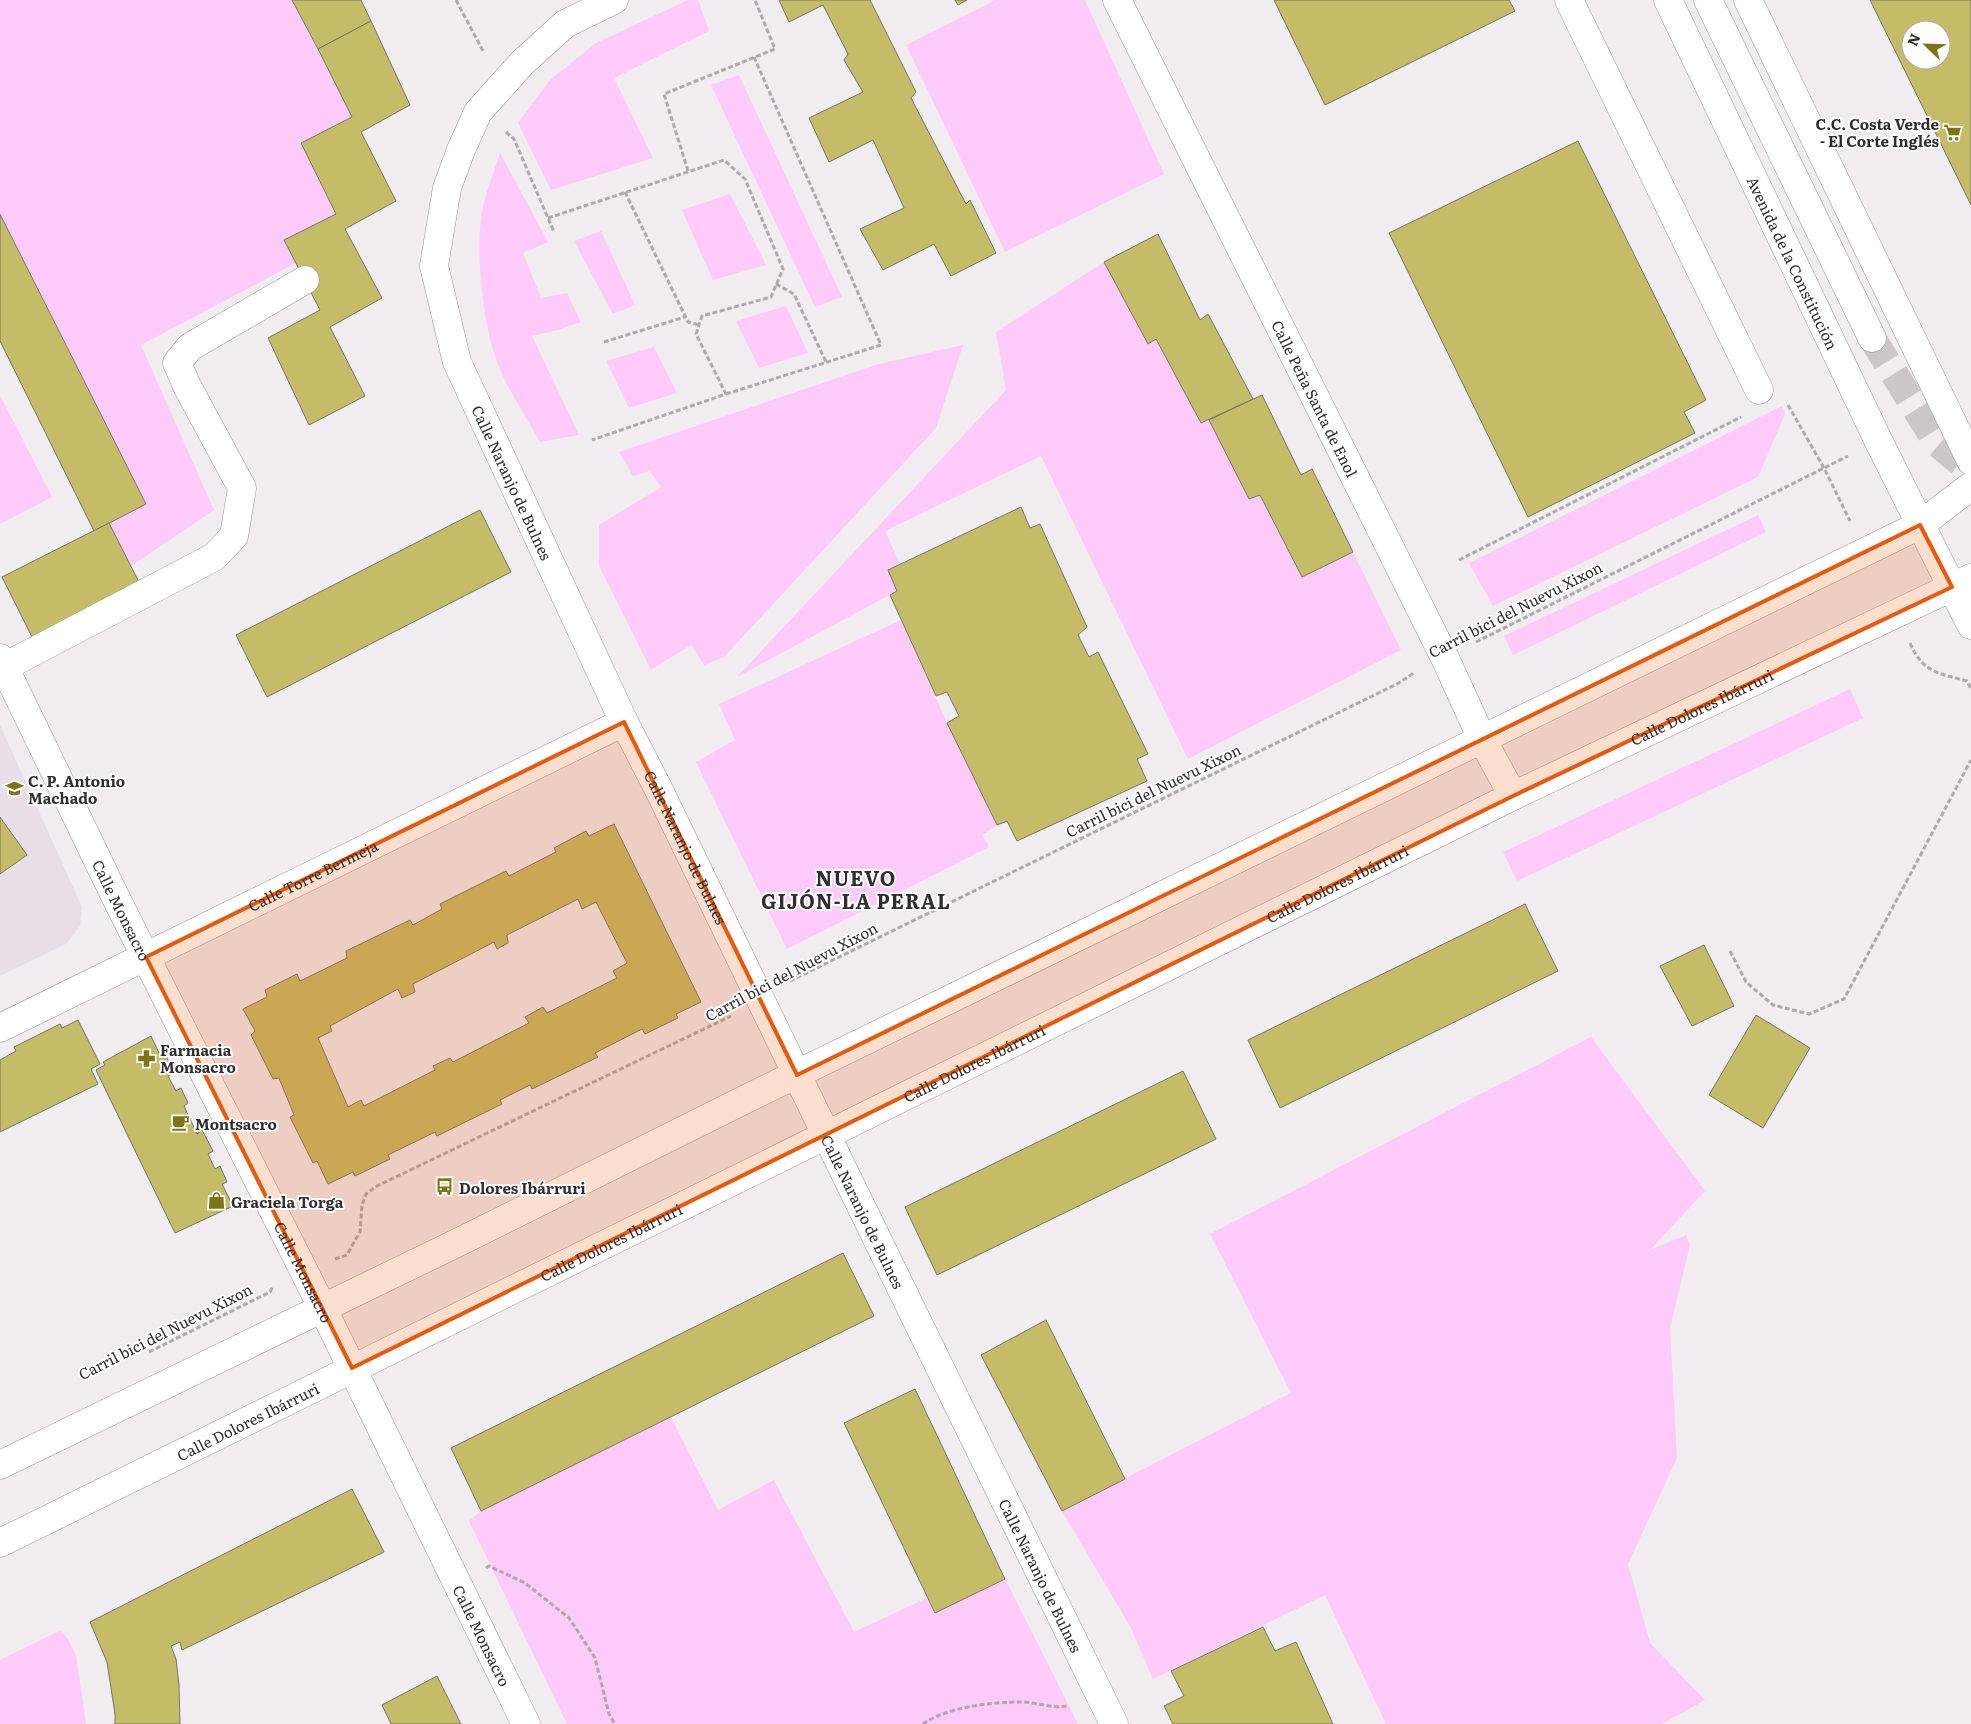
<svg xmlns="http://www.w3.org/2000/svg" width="1971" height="1724" font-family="Literata,serif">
  <rect width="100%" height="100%" fill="#f1ecf0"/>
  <polygon fill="#e9dee8" points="0,725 82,907 80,926 66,944 0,976"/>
  <g fill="#fdcaf9">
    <polygon points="0,0 292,0 352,117 301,143 336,214 285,240 296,263 141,345 214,510 131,566 109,523 146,504 0,214"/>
    <polygon points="688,0 698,0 709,31 614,78 653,158 551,190 518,123 550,80 596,43"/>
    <polygon points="996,0 1085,0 1164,174 1005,252 906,45"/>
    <polygon points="739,75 842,297 815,307 711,85"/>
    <path d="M500 153 548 242 523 253 541 298 567 293 581 322 558 330 532 336 579 435 540 442C527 418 510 394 500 369 483 331 475 252 482 211 486 192 494 172 500 153Z"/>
    <polygon points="730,194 766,265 713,280 682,210"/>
    <polygon points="601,231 635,305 613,314 574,241"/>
    <polygon points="1104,262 1148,344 1156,339 1201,423 1209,420 1249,499 1260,495 1301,577 1353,552 1401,650 1188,759 1041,456 885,531 900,564 888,570 897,591 737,677 1006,390 996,332"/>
    <polygon points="786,306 808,353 759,368 736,321"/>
    <polygon points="963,345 936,428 724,657 704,665 691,645 651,670 599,566 599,525 661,487 650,471 633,476 619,452 879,364"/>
    <polygon points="654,347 677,393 629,408 606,361"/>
    <polygon points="0,395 52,497 0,524"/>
    <polygon points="1782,406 1785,414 1758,477 1493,606 1469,563"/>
    <polygon points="1758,515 1766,532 1513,655 1504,636"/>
    <polygon points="901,620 947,723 997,825 982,835 989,847 787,949 696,762 735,740 719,704"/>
    <polygon points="1850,689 1863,718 1517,881 1503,852"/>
    <polygon points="1591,1037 1705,1191 1650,1250 1686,1235 1690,1245 1670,1328 1677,1458 1628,1564 1650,1643 1705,1700 1662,1724 1386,1724 1325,1595 1153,1679 1131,1628 1062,1511 1291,1393 1210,1234"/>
    <polygon points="671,1417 718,1510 774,1480 854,1632 927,1598 935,1613 1005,1579 1078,1724 567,1724 469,1521 481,1511"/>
    <polygon points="61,1630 69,1641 76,1655 86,1724 0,1724 0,1660"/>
  </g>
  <g fill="#c4bc66" stroke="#75756f" fill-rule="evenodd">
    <polygon points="292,0 361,0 371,21 318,49"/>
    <polygon points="779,0 870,0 916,92 911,98 966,204 970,200 996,253 951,276 934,244 883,270 860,229 904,208 873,140 829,162 809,118 863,92 844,60 848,54 823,5 789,22"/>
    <polygon points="955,0 967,0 958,5"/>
    <polygon points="1274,0 1509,0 1515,11 1325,105"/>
    <path d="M1870 0H1971V205ZM1911 30H1941V60H1911Z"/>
    <polygon points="371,21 410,105 361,132 396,201 345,229 382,298 330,327 365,396 309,425 268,338 320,310 284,240 336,214 301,143 352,117 318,49"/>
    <polygon points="1578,141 1706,400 1684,412 1695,433 1528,517 1389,233"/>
    <polygon points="0,214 146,504 94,531 0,341"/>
    <polygon points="1158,234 1200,320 1208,314 1253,399 1201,423 1156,339 1148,344 1104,262"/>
    <polygon points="1262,395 1301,475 1312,469 1353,552 1302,577 1260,495 1249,499 1209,420"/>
    <polygon points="1021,507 1030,528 1040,524 1087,627 1078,635 1089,657 1098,652 1148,754 1137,759 1147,781 1017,841 1007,821 997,825 947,723 959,716 947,692 936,696 890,595 897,591 888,570"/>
    <polygon points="480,510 511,572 267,697 236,635"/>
    <polygon points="109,523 143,590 35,643 2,577"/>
    <polygon points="0,817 27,855 0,874"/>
    <path d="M614 824 701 1002 676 1014 678 1018 645 1034 642 1029 595 1053 598 1057 532 1089 530 1085 500 1100 502 1104 437 1136 435 1132 388 1155 390 1159 355 1176 353 1172 328 1184 317 1161 313 1163 290 1117 294 1115 279 1078 273 1079 251 1035 255 1031 243 1009 267 997 265 990 297 974 300 981 347 958 346 951 410 920 413 925 442 909 440 904 506 871 509 876 556 852 554 848 586 831 589 836ZM578 899 582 909 596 902 627 963 613 971 617 978 547 1013 543 1007 525 1017 529 1023 453 1062 450 1058 433 1066 435 1070 364 1106 361 1100 348 1107 318 1038 332 1031 330 1026 398 989 402 998 415 992 413 984 494 942 497 949 508 943 507 935Z"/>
    <polygon points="1525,904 1558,971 1280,1108 1248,1040"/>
    <polygon points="1704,945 1734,1006 1692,1026 1660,966"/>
    <polygon points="1756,1015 1810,1048 1763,1128 1709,1095"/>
    <polygon points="78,1020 100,1064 91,1069 98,1084 0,1132 0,1060 16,1051 14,1047 60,1024 62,1028"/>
    <polygon points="151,1036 161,1057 165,1054 174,1072 168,1076 176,1091 181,1088 188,1103 184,1106 197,1134 202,1130 213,1151 208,1154 215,1169 220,1166 227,1182 222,1184 233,1206 175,1233 96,1070 105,1065 103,1062"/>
    <polygon points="1183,1071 1216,1139 937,1275 905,1207"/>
    <polygon points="843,1253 874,1316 481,1511 451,1448"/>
    <polygon points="1046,1320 1125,1479 1062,1511 981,1355"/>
    <polygon points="915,1389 1005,1579 935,1613 844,1423"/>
    <polygon points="352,1489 384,1552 182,1650 180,1642 171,1646 176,1659 179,1685 180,1724 115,1724 115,1714 107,1662 90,1622"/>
    <polygon points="1263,1627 1275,1651 1296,1642 1333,1724 1173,1724 1164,1706 1184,1696 1171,1671"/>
    <polygon points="437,1676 461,1724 391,1724 382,1705"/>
  </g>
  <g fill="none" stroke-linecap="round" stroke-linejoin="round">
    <polyline stroke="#cac6c9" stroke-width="28" stroke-dasharray="28 14" stroke-linecap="butt" points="1872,338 1937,443 1968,469 1971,470"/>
    <defs>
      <g id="minor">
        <path id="s1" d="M614 0 565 24 522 63 478 112 461 150 447 188 434 266 457 362 624 722 659 790 797 1075 1114 1724"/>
        <path id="s2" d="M1117 0 1445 658 1482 739 1513 796"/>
        <polyline points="1569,0 1759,390"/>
        <polyline points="1708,0 1872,338"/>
        <path id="s3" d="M0 658 115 896 322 1307 526 1724"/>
        <polyline points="4,667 214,557 234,536 242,488 187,386 177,363 190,347 305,280"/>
        <path id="s4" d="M0 1028 624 722"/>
        <polyline points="0,1465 465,1239 746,1099 1920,525 1971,486"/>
        <path id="s5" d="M0 1543 1513 796 1971 578"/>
      </g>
      <g id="major">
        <path id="s6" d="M1668 0 1879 442 1971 625"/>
        <polyline points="1748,0 1971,461"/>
      </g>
    </defs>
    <use href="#minor" stroke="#9a9599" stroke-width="29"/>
    <use href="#major" stroke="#9a9599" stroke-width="29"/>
    <g stroke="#ada9ac" stroke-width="3" stroke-dasharray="5 2.5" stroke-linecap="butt">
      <polyline points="456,0 483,51"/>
      <polyline points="506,132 514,139 554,232"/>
      <polyline points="688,171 664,94 775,49 755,0"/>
      <polyline points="625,192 688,322 699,325"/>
      <polyline points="548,218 724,160 745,179 783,269 771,297 702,316 696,334 726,394 592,440"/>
      <polyline points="776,284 794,294 826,362"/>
      <polyline points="604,342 685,317"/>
      <polyline points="726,394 881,345 754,57"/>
      <polyline points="1788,405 1824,468 1850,521"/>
      <polyline points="1459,560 1741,417"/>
      <polyline points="1476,642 1848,456"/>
      <path d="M1910 643C1923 673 1938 673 1967 681L1971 689"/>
      <polyline points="1730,951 1746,982 1773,1005 1809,1014 1844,999 1971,760"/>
      <polyline points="790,981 1397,684 1414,673"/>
      <polyline points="335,1259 347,1255 354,1242 360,1232 362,1205 366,1194 377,1186 731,1016"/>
      <polyline points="149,1352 270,1292 273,1286"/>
      <polyline points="486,1568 489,1566 525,1583 569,1618 595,1658 609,1714 615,1724"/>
      <path d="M923 1724C947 1707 991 1702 1021 1702 1036 1702 1053 1709 1067 1706"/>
    </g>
    <use href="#minor" stroke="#fff" stroke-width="28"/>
    <use href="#major" stroke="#fff" stroke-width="28"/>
  </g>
  <path fill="#e8590c" fill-opacity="0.2" stroke="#e8590c" stroke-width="4" stroke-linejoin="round" d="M1920 525 1952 587 1513 796 352 1368 146 957 624 722 797 1075Z"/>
  <defs>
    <symbol id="supermarket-bare" viewBox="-9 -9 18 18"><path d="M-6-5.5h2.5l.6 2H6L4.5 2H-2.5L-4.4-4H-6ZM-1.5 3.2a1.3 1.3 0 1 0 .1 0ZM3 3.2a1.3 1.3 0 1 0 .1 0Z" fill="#7d7417" stroke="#fff" stroke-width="2.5" paint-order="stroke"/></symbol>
    <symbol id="school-bare" viewBox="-9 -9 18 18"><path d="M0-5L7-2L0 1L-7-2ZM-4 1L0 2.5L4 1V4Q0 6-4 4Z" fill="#7d7417" stroke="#fff" stroke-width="2.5" paint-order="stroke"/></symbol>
    <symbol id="pharmacy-bare" viewBox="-9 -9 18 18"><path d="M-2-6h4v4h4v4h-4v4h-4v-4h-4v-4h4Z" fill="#7d7417" stroke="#fff" stroke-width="2.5" paint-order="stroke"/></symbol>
    <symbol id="cafe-bare" viewBox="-9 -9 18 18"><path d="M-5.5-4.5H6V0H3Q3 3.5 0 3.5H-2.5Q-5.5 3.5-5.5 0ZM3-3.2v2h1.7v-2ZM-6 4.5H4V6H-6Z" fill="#7d7417" stroke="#fff" stroke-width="2.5" paint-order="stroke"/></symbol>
    <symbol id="bus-bare" viewBox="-9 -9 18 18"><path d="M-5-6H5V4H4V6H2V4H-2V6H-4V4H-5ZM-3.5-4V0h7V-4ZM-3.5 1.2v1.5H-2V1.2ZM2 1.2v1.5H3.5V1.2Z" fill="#7d7417" stroke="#fff" stroke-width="2.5" paint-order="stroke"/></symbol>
    <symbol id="shop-bare" viewBox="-9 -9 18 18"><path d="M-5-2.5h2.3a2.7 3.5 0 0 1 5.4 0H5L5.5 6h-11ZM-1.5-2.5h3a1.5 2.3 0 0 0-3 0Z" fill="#7d7417" stroke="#fff" stroke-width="2.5" paint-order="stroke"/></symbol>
  </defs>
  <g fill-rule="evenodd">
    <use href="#supermarket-bare" x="1940" y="120" width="25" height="25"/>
    <use href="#school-bare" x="2" y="776" width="25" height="25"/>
    <use href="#pharmacy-bare" x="134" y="1046" width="25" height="25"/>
    <use href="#cafe-bare" x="168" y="1110" width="25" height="25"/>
    <use href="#bus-bare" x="432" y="1174" width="25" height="25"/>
    <use href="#shop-bare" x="204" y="1188" width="25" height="25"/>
  </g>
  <g text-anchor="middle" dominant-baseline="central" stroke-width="4" stroke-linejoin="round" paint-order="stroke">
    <g font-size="15" font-weight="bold" fill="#2f2d2e" stroke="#fff" text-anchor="start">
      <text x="1939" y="123" text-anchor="end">C.C. Costa Verde<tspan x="1939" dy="17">- El Corte Inglés</tspan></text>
      <text x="28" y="780">C. P. Antonio<tspan x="28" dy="17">Machado</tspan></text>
      <text x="160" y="1049">Farmacia<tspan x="160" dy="17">Monsacro</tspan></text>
      <text x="195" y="1123">Montsacro</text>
      <text x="459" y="1187">Dolores Ibárruri</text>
      <text x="231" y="1201">Graciela Torga</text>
    </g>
    <g font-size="15" fill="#2f2d2e" stroke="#fff">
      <text stroke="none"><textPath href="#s6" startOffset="291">Avenida de la Constitución</textPath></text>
      <text stroke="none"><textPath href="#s2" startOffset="445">Calle Peña Santa de Enol</textPath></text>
      <text stroke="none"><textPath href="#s1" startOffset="571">Calle Naranjo de Bulnes</textPath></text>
      <text transform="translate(1515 609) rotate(-27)">Carril bici del Nuevu Xixon</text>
      <text stroke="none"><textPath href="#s5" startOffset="1896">Calle Dolores Ibárruri</textPath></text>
      <text transform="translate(1153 790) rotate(-26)">Carril bici del Nuevu Xixon</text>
      <text stroke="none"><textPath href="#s1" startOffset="975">Calle Naranjo de Bulnes</textPath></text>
      <text stroke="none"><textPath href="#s4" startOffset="348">Calle Torre Bermeja</textPath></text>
      <text stroke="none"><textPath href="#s5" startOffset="1491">Calle Dolores Ibárruri</textPath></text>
      <text stroke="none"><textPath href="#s3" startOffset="280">Calle Monsacro</textPath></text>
      <text transform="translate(791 971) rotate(-28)">Carril bici del Nuevu Xixon</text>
      <text stroke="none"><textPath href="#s5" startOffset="1086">Calle Dolores Ibárruri</textPath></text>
      <text stroke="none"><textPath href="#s1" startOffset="1380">Calle Naranjo de Bulnes</textPath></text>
      <text stroke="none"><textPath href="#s5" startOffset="681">Calle Dolores Ibárruri</textPath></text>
      <text stroke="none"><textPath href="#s3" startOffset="685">Calle Monsacro</textPath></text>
      <text transform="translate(165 1331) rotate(-27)">Carril bici del Nuevu Xixon</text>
      <text stroke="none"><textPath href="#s5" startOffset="276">Calle Dolores Ibárruri</textPath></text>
      <text stroke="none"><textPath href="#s1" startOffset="1785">Calle Naranjo de Bulnes</textPath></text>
      <text stroke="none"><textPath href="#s3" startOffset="1090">Calle Monsacro</textPath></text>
    </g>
    <g font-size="20" font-weight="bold" letter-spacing="1" fill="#2f2d2e" stroke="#fff">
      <text x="856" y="877">NUEVO<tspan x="856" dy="23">GIJÓN-LA PERAL</tspan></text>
    </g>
  </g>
  <g transform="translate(1926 45) rotate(293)"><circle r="24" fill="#ffffff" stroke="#acabab"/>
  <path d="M0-4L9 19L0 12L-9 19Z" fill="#7d7417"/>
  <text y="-8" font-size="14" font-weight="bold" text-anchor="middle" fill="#2f2d2e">N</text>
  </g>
</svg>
